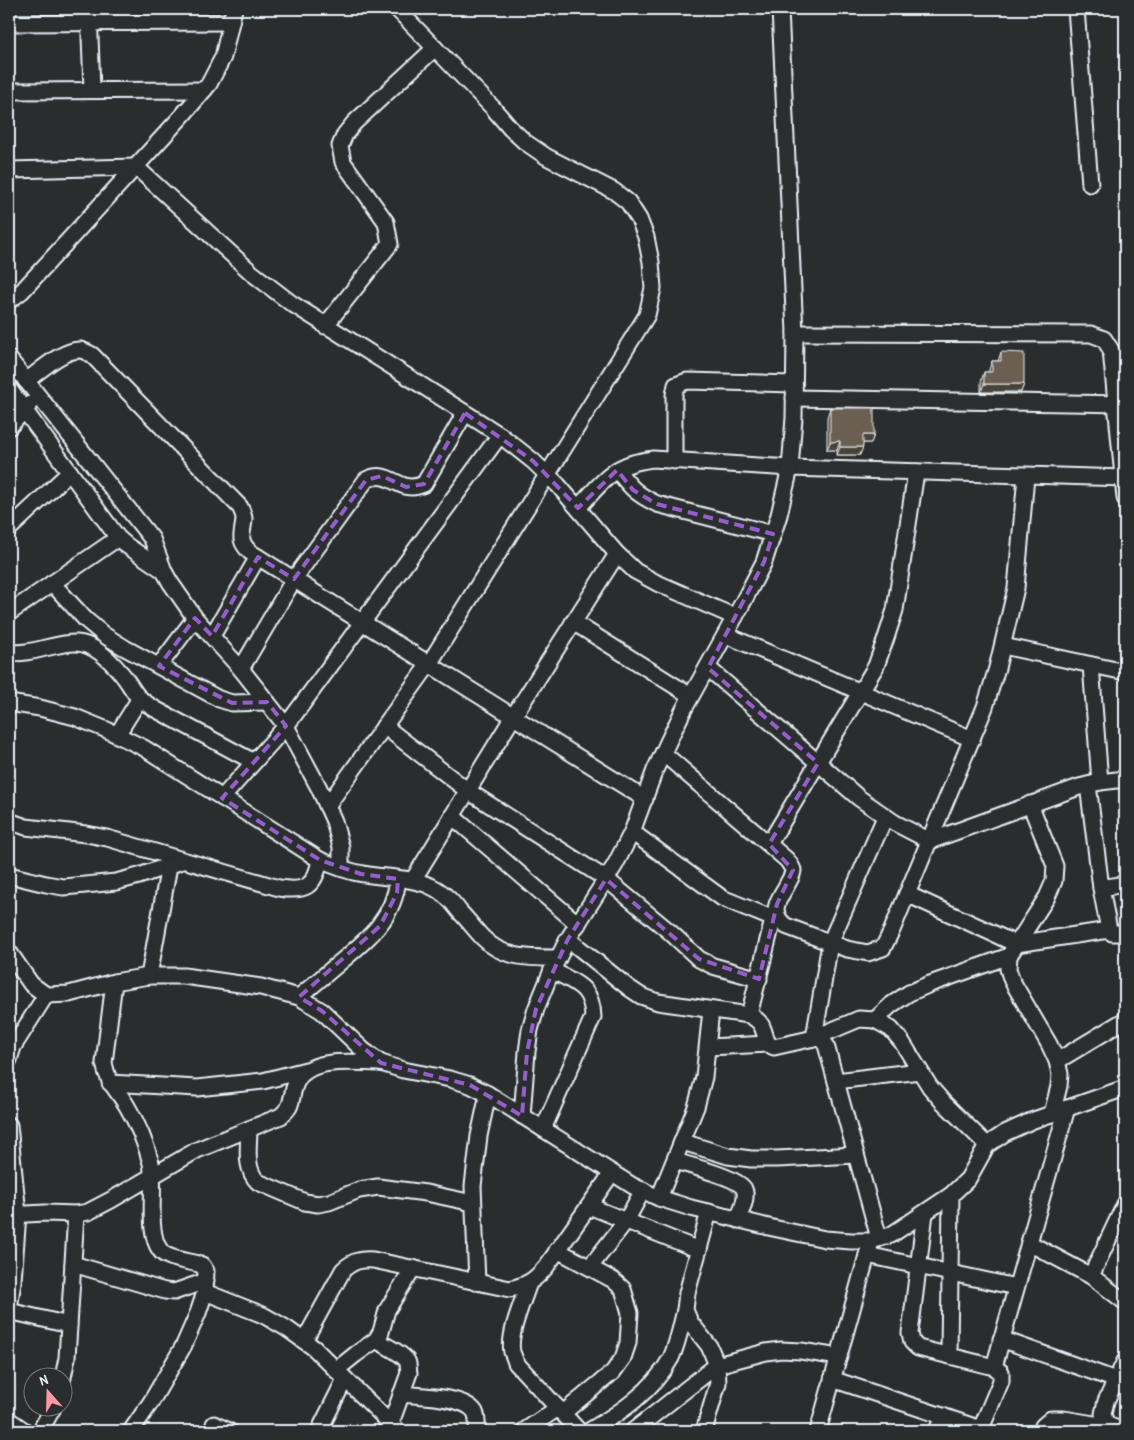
<svg xmlns="http://www.w3.org/2000/svg" width="1134" height="1440" font-family="'Patrick Hand',sans-serif">
  <rect width="100%" height="100%" fill="#2a2d2e"/>
  <filter id="ink" filterUnits="userSpaceOnUse"><feTurbulence type="fractalNoise" baseFrequency=".02" numOctaves="2"/><feDisplacementMap in="SourceGraphic" scale="10" xChannelSelector="R" yChannelSelector="G"/><feConvolveMatrix kernelMatrix="1 2 1 2 8 2 1 2 1" color-interpolation-filters="sRGB"/></filter>
  <g filter="url(#ink)">
    <g fill="none" stroke-linecap="round" stroke-linejoin="round">
      <defs>
        <g id="minor">
          <polyline points="89,9 92,90"/>
          <polyline points="1076,9 1090,184"/>
          <polyline points="9,23 231,22"/>
          <polyline points="9,91 204,90"/>
          <polyline points="9,170 136,167 252,273 291,303 475,419 500,435 533,461 558,485 617,554 635,571 657,583 735,617"/>
          <polyline points="9,301 22,291 182,116 209,84 223,57 234,9"/>
          <polyline points="325,326 390,244 386,222 343,162 340,146 345,134 354,123 435,48"/>
          <polyline points="795,333 1091,334 1104,339 1111,350 1125,498"/>
          <polyline points="9,359 152,539 164,571 170,582 195,618 241,669 286,726 319,788 334,821 341,847 341,868"/>
          <path d="M26 381C40 371 63 349 81 350 84 351 89 353 92 355L240 507C242 511 244 515 244 519 243 535 237 539 250 552L645 799"/>
          <polyline points="9,389 118,538 126,545 164,571"/>
          <polyline points="794,398 1125,404"/>
          <polyline points="9,427 30,404"/>
          <polyline points="674,461 674,395 676,385 687,381 794,384"/>
          <path d="M617 470C631 488 636 494 657 504L773 534"/>
          <path d="M578 508C594 491 610 469 633 463 640 461 647 460 653 459L790 468 1125 478"/>
          <polyline points="9,529 70,472"/>
          <polyline points="52,583 86,620 104,635 125,648 219,699 232,703 267,702"/>
          <polyline points="9,613 118,538"/>
          <polyline points="573,622 691,696"/>
          <polyline points="726,635 972,739"/>
          <polyline points="212,636 258,557"/>
          <polyline points="1003,646 1125,672"/>
          <path d="M9 652C30 656 55 642 77 643 94 644 111 661 121 673 128 681 132 690 139 698 144 702 150 706 155 709L254 762"/>
          <polyline points="1091,665 1100,782"/>
          <polyline points="159,666 195,618"/>
          <polyline points="708,668 859,798 895,823 930,841 1079,787 1100,782 1125,779"/>
          <path d="M241 669 294 579 366 480C392 467 397 496 424 484L465 413"/>
          <path d="M9 703 40 708 75 717 107 730 144 748 320 860C334 866 349 872 364 874 385 878 408 877 428 885 441 890 452 901 460 912 468 920 475 930 483 938 503 959 531 958 558 958"/>
          <polyline points="384,726 468,791 606,879 670,932 699,959 713,966 759,979"/>
          <polyline points="117,735 140,698"/>
          <path d="M663 753 787 860C789 863 792 867 793 870 793 876 789 880 787 885 777 901 769 913 786 926L847 949 868 953 883 948 892 930 985 707 997 668 1016 588 1026 476"/>
          <polyline points="1088,785 1101,888 1109,930 1112,933 1125,933"/>
          <polyline points="222,798 286,726 500,435"/>
          <polyline points="1030,804 1055,866 1054,881 1047,897 1009,956 1008,969 1012,981 1049,1044 1057,1061 1060,1074 1059,1086 1052,1114"/>
          <polyline points="327,806 429,664 647,315 653,288 651,262 646,237 639,219 628,202 614,191 547,157 525,142 510,128 493,108 397,9"/>
          <polyline points="452,816 578,924"/>
          <path d="M9 821 26 827 86 834 107 838 279 888C305 892 315 887 320 860"/>
          <polyline points="632,832 722,898 774,919"/>
          <polyline points="769,844 876,666 886,638 895,610 916,472"/>
          <polyline points="9,875 46,884 63,887 75,886 116,882 139,876 182,861"/>
          <polyline points="413,880 513,717 617,554"/>
          <polyline points="1101,888 1125,884"/>
          <polyline points="907,894 1016,944 1109,930"/>
          <path d="M568 939 629 988 641 996 658 1002 749 1015C765 1023 762 1029 768 1044L774 1047 814 1038 821 1039 826 1045 879 1238"/>
          <polyline points="9,952 31,984 46,995 69,994 114,982 149,976 184,976 261,987 299,997 322,1011 363,1050 381,1063 403,1070 450,1079 470,1085 488,1094 633,1186 659,1198 691,1208 773,1228 825,1239 851,1241 871,1241 891,1235 951,1195 968,1179 987,1145 1005,1133 1031,1121 1125,1088"/>
          <polyline points="149,976 169,866"/>
          <path d="M114 982 104 1063C108 1084 117 1089 127 1106 137 1123 146 1144 151 1163 156 1188 146 1231 160 1250 166 1260 191 1261 202 1265L206 1271 205 1292 198 1313 184 1345 169 1371 151 1402 131 1431"/>
          <path d="M299 997C312 986 325 975 338 964 367 940 394 919 398 879"/>
          <polyline points="749,1015 775,912"/>
          <polyline points="875,1020 891,1005 909,993 930,984 1009,956"/>
          <polyline points="814,1038 859,1019 875,1020 891,1029 902,1042 930,1087 943,1102 987,1145"/>
          <polyline points="814,1038 830,943 885,817"/>
          <polyline points="708,1047 768,1044"/>
          <polyline points="9,1060 13,1047 46,995"/>
          <polyline points="1057,1061 1125,1020"/>
          <polyline points="836,1081 920,1071"/>
          <polyline points="110,1083 197,1088 263,1081 306,1070"/>
          <polyline points="522,1116 527,1052 530,1030 536,1009 552,970 568,939 615,865 632,832 655,770 669,740 683,711 741,606 764,562 779,515 790,468 794,418 795,333 780,9"/>
          <polyline points="9,1125 18,1214 13,1281 9,1309"/>
          <path d="M249 1129C249 1146 244 1169 258 1182L305 1202 318 1204 329 1202 359 1190 378 1187 426 1193 473 1203"/>
          <path d="M543 1129 593 1017C592 986 576 984 552 970"/>
          <polyline points="683,1142 728,1156 751,1159 777,1159 856,1155"/>
          <path d="M675 1161C688 1165 739 1178 744 1189 748 1197 741 1211 738 1220"/>
          <polyline points="659,1198 696,1107 704,1077 711,1010"/>
          <polyline points="589,1206 699,1250"/>
          <polyline points="925,1213 910,1333 912,1342 918,1348 994,1367 1001,1372 1001,1381 980,1431"/>
          <path d="M9 1215 45 1213 76 1214 88 1212 111 1200 197 1150 281 1116C284 1113 287 1110 289 1107 293 1099 292 1089 297 1081 310 1056 357 1063 381 1063"/>
          <polyline points="1029,1243 1091,1276 1125,1302"/>
          <polyline points="557,1250 613,1280 623,1289 630,1313 628,1343 623,1358 613,1372 563,1413"/>
          <polyline points="867,1255 1016,1287"/>
          <polyline points="73,1264 165,1291 174,1292 206,1281"/>
          <polyline points="590,1267 626,1221 643,1190"/>
          <polyline points="1091,1276 1125,1204"/>
          <polyline points="477,1282 473,1186 479,1136 488,1094"/>
          <path d="M529 1283C523 1301 508 1334 512 1352 513 1355 515 1359 516 1363L579 1431"/>
          <polyline points="205,1292 263,1315 286,1328 314,1348 398,1431"/>
          <polyline points="9,1311 69,1325"/>
          <polyline points="1001,1339 1116,1380"/>
          <path d="M376 1340C384 1345 402 1353 407 1361 409 1364 408 1369 409 1373L391 1423 386 1430"/>
          <path d="M304 1341 343 1270C353 1261 360 1259 373 1260L510 1289C527 1285 534 1281 546 1267L612 1173"/>
          <polyline points="949,1355 951,1195"/>
          <polyline points="994,1367 1067,1108"/>
          <polyline points="336,1370 356,1354 376,1340 381,1332 387,1310 413,1268"/>
          <polyline points="832,1379 981,1429"/>
          <polyline points="62,1382 67,1358 76,1214"/>
          <path d="M401 1394C419 1396 465 1396 475 1412 478 1418 477 1425 477 1431"/>
          <polyline points="9,1420 25,1431"/>
          <polyline points="214,1424 229,1431"/>
          <polyline points="40,1431 53,1408"/>
          <polyline points="319,1431 345,1379"/>
          <polyline points="524,1431 558,1408"/>
          <path d="M589 1431C620 1413 653 1391 671 1358 678 1343 681 1326 685 1310"/>
          <polyline points="633,1431 717,1365 766,1352 781,1350 801,1351 839,1357"/>
          <polyline points="704,1431 718,1383 717,1365 709,1346 690,1322 685,1310 687,1293 709,1212"/>
          <polyline points="818,1431 871,1241"/>
          <polyline points="937,1431 943,1416"/>
          <polyline points="1041,1431 1043,1426 1051,1419 1064,1419 1112,1427"/>
          <polyline points="1125,1431 1112,1427 1106,1423 1103,1414 1106,1401 1125,1361"/>
        </g>
      </defs>
      <use href="#minor" stroke="#e8f1f8" stroke-width="19"/>
      <use href="#minor" stroke="#2a2d2e" stroke-width="15"/>
    </g>
    <g fill="#5b5146" stroke="#e8f1f8">
      <polygon points="1001,352 1024,384 1021,392 981,392 981,381 984,372 989,372 989,369 992,361 998,361"/>
      <polygon points="830,408 874,435 871,443 863,443 860,455 837,455 837,450 827,450 827,417"/>
    </g>
    <g fill="#4a4239" stroke="#e8f1f8">
      <polygon points="984,384 1024,384 1021,392 981,392"/>
      <polygon points="863,435 874,435 871,443 860,443"/>
      <polygon points="840,441 837,450 827,450 830,442"/>
      <polygon points="840,447 863,447 860,455 837,455"/>
    </g>
    <g fill="#6a5e51" stroke="#e8f1f8">
      <polygon points="1001,352 1024,353 1024,384 984,384 984,372 992,372 992,361 1001,361"/>
      <polygon points="830,408 874,408 874,435 863,435 863,447 840,447 840,441 830,442"/>
    </g>
  </g>
  <path fill="none" stroke="#965dcd" stroke-width="4" stroke-dasharray="10 6" stroke-linejoin="round" d="M465 413 533 461 578 508 617 470 633 490 657 504 773 534 764 562 708 668 818 763 769 844 793 870 777 904 759 979 699 959 606 879 568 939 536 1009 527 1052 522 1116 470 1085 381 1063 322 1011 299 997 380 926 397 893 398 879 361 874 320 860 222 798 286 726 267 702 232 703 159 666 195 618 212 636 258 557 294 579 366 480 382 476 406 487 424 484Z"/>
  <rect width="1134" height="1440" fill="none" stroke="#2a2d2e" stroke-width="30"/>
  <rect x="15" y="15" width="1104" height="1410" fill="none" stroke="#e8f1f8" stroke-width="2" filter="url(#ink)"/>
  <g transform="translate(48 1392) rotate(340)"><circle r="24" fill="#2a2d2e" stroke="#767b7f"/>
  <path d="M0-4L9 19L0 12L-9 19Z" fill="#ff9aa2"/>
  <text y="-8" font-size="14" font-weight="bold" text-anchor="middle" fill="#e8f1f8">N</text>
  </g>
</svg>
